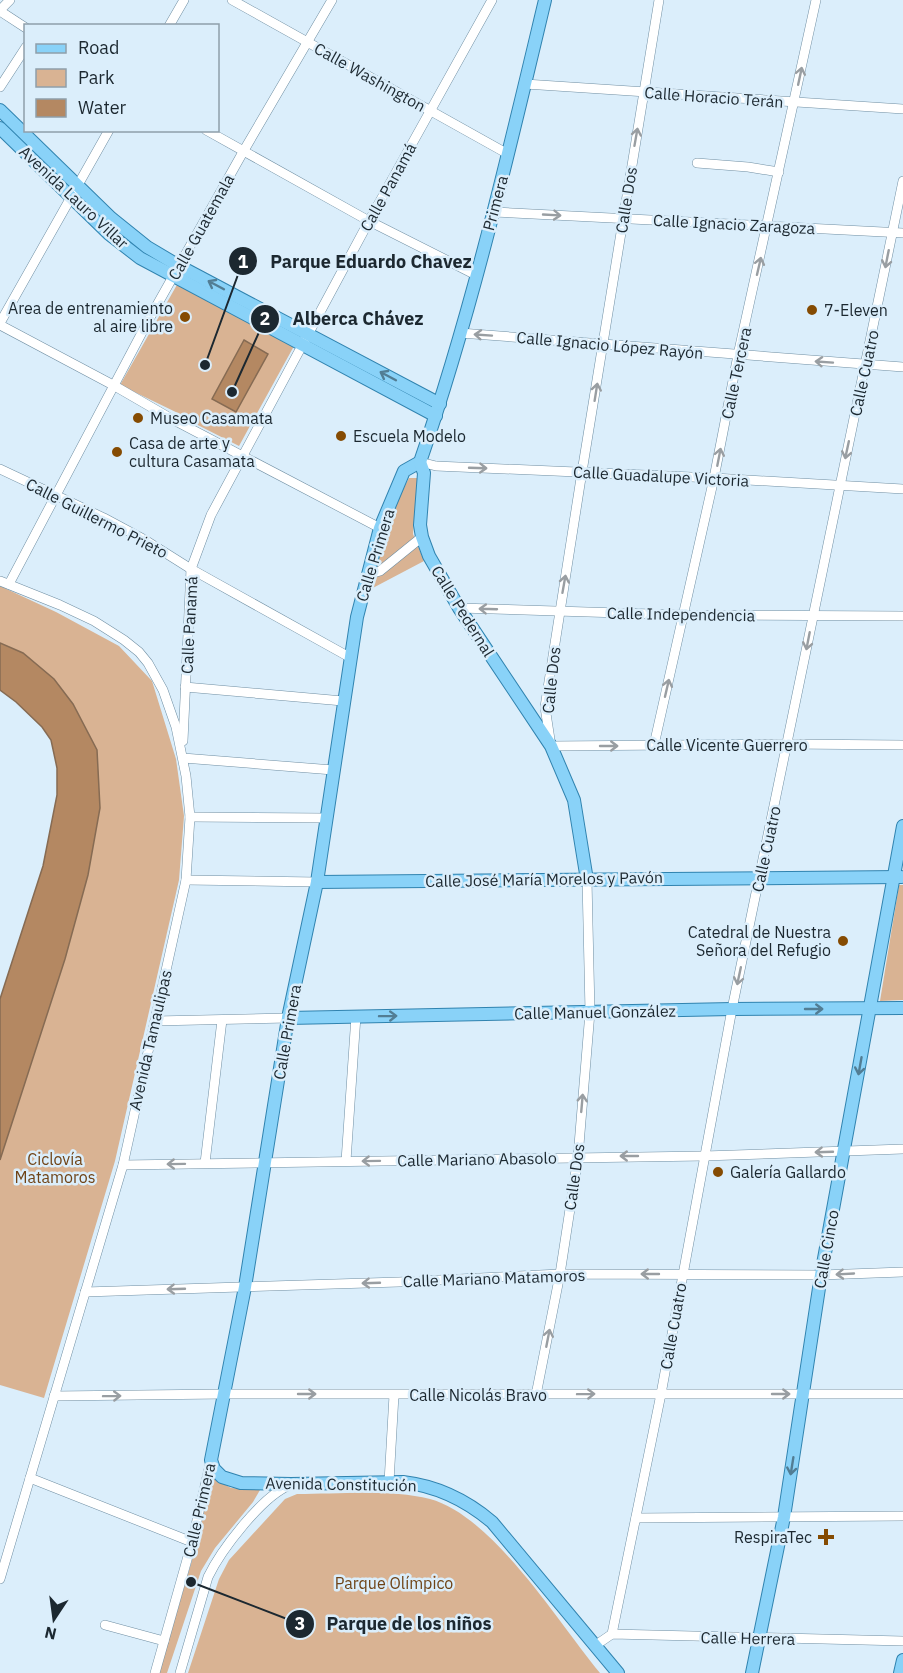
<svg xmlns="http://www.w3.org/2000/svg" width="903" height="1673" font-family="'IBM Plex Sans',sans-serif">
  <rect width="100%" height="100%" fill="#dbeefb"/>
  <g fill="#d9b393">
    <polygon points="178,283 294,346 239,446 184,418 184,416 120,385"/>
    <polygon points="409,478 418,478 413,534 424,561 369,590 384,527"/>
    <polygon points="0,586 56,612 119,646 152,681 176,759 184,816 179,880 115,1161 44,1398 0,1385 0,1160 65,959 88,875 100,808 23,653 0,643"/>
    <polygon points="899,885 903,885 903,1000 880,1001"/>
    <polygon points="211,1477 231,1488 260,1490 253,1502 215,1548 201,1571 167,1673 159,1673 195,1550"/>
    <path d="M297 1494C338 1494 391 1489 430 1499 493 1516 558 1622 600 1673H188L219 1579 229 1560 285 1499Z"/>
  </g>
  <g fill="#b48862" stroke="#866b53" stroke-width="1.5">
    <polygon points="244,340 268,354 236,412 212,399"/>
    <polygon points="0,643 23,653 54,679 73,704 97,750 100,808 88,875 65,959 0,1160 0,999 43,866 57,795 57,768 51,740 42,727 16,702 0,690"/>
  </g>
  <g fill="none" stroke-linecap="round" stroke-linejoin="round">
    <defs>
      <g id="minor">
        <polyline points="232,0 508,154"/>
        <path d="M659 0C621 235 581 471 545 707L551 746 788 744 903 745"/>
        <polyline points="0,10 10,0"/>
        <polyline points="0,11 26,28"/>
        <polyline points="169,26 184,0"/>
        <polyline points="525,84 903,109"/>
        <polyline points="0,87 26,47"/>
        <polyline points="206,130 369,221 476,275"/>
        <polyline points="697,163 748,167 779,172"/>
        <polyline points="494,212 903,233"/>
        <polyline points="0,323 109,130"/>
        <polyline points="0,325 113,385 170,418 380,528"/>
        <polyline points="460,333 903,367"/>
        <polyline points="420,462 436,466 714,478 903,489"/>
        <polyline points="0,469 104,518 145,540 191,569 351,658"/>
        <polyline points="367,575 380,571 422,537"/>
        <polyline points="0,581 60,605 94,621 124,640 139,652 148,663 163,690 176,727 186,776 190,817 186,880 123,1165 0,1579"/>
        <polyline points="9,584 148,321 243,152 332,0"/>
        <polyline points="459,608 684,615 903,616"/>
        <polyline points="185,687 343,701"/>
        <polyline points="183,741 191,569 211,515 369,221 492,0"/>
        <polyline points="654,745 714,478 738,355 816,0"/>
        <polyline points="183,758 333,770"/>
        <polyline points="190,817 326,818"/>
        <polyline points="186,880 317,882"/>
        <polyline points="155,1021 288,1018"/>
        <polyline points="346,1161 356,1016"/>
        <polyline points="205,1163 222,1020"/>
        <polyline points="123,1165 704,1156 903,1149"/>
        <polyline points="85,1292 399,1282 560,1274 821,1275 903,1272"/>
        <polyline points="536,1395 560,1274 578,1157 590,1012 587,880"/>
        <polyline points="54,1396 223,1394 903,1394"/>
        <polyline points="30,1478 192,1542"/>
        <polyline points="389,1482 394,1395"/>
        <polyline points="636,1518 903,1516"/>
        <polyline points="105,1625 164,1641"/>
        <polyline points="612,1634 661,1394 732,1009 903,181"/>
        <polyline points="596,1645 612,1634 903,1641"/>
        <polyline points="155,1673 192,1542 211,1460"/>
        <path d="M180 1673 208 1577C221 1550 262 1496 290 1485"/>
      </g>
      <g id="major">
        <path d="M545 0C508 155 472 311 420 462L404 471 380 528 357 617 317 882 288 1018 245 1287 211 1460 214 1469 222 1477 241 1483 291 1484 403 1482C437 1486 466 1500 492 1522L618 1673"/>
        <polyline points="0,110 111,218 147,247 179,266 440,404"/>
        <polyline points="0,128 109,234 140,258 436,416"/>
        <polyline points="420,462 424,473 420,525 422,537 429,556 459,608 551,746 574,800 587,880"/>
        <polyline points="317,882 901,877"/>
        <polyline points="288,1018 732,1009 903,1008"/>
        <polyline points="752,1673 784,1517 821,1275 903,826"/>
        <polyline points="900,1673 903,1660"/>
      </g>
    </defs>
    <use href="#minor" stroke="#708fa3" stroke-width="10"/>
    <use href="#major" stroke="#3083af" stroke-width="14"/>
    <use href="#minor" stroke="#fff" stroke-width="9"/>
    <use href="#major" stroke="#89d2f8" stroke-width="12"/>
  </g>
  <defs><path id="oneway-shaft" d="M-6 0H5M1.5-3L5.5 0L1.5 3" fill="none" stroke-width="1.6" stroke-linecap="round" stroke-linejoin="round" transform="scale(1.5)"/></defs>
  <g stroke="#999ea2">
    <use href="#oneway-shaft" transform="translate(800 76) rotate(-78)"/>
    <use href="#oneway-shaft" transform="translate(636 137) rotate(-80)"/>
    <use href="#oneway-shaft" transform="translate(552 215) rotate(3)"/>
    <use href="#oneway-shaft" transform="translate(887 259) rotate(101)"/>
    <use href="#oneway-shaft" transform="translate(759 266) rotate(-77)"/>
    <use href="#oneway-shaft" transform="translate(483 335) rotate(-176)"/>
    <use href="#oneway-shaft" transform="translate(824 362) rotate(-176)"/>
    <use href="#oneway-shaft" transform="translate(596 392) rotate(-81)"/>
    <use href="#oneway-shaft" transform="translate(847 450) rotate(102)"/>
    <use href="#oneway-shaft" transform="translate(719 457) rotate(-79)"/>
    <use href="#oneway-shaft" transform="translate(478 468) rotate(2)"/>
    <use href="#oneway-shaft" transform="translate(564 584) rotate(-80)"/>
    <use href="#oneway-shaft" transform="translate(488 609) rotate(-178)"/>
    <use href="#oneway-shaft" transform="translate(808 641) rotate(101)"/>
    <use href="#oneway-shaft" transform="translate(667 688) rotate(-77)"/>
    <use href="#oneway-shaft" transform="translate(609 746)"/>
    <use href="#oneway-shaft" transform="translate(739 976) rotate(102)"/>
    <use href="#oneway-shaft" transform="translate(582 1103) rotate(-85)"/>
    <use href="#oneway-shaft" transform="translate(824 1152) rotate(178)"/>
    <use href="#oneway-shaft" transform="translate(629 1156) rotate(180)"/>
    <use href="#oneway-shaft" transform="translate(371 1161) rotate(179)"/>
    <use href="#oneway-shaft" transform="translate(176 1164) rotate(179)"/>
    <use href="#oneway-shaft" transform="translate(650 1274) rotate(180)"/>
    <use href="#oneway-shaft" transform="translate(845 1274) rotate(177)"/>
    <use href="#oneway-shaft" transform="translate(371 1283) rotate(178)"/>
    <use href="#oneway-shaft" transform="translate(176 1289) rotate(178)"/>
    <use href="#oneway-shaft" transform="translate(548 1338) rotate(-79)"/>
    <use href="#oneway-shaft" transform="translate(307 1394)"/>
    <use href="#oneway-shaft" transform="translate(586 1394) rotate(-1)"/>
    <use href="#oneway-shaft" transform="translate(781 1394)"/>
    <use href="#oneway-shaft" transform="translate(112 1396) rotate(-1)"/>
  </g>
  <g stroke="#527d94">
    <use href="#oneway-shaft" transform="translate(216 285) rotate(-152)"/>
    <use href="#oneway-shaft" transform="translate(388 376) rotate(-152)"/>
    <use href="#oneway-shaft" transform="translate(814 1009)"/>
    <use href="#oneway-shaft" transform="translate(388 1016) rotate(-1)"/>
    <use href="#oneway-shaft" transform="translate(860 1066) rotate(100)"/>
    <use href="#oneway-shaft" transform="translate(792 1466) rotate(99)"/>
  </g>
  <g fill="#854b02" stroke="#dbeefb" stroke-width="2">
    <circle cx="812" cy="310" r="6"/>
    <circle cx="185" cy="317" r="6"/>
    <circle cx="138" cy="418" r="6"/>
    <circle cx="341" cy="436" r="6"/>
    <circle cx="117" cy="452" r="6"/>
    <circle cx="843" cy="941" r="6"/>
    <circle cx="718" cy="1172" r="6"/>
    <path d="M823 1528h6v6h6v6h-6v6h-6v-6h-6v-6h6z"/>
  </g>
  <g text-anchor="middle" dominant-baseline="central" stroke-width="5" stroke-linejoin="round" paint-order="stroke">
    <g font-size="16" fill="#1c2830" stroke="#dbeefb">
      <text transform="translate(370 77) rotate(29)">Calle Washington</text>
      <text transform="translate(714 97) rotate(4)">Calle Horacio Terán</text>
      <text transform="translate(388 187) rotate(-61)">Calle Panamá</text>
      <text transform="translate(74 197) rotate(43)">Avenida Lauro Villar</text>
      <text transform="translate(626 200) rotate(-81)">Calle Dos</text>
      <text transform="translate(495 203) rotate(-75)">Primera</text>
      <text transform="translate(734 224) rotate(3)">Calle Ignacio Zaragoza</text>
      <text transform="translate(201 227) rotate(-61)">Calle Guatemala</text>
      <text transform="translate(610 345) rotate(5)">Calle Ignacio López Rayón</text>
      <text transform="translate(736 373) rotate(-78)">Calle Tercera</text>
      <text transform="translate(864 373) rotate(-78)">Calle Cuatro</text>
      <text transform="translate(661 476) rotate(3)">Calle Guadalupe Victoria</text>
      <text transform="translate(97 518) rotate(27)">Calle Guillermo Prieto</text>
      <text transform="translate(375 555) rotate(-73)">Calle Primera</text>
      <text transform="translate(463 611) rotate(58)">Calle Pedernal</text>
      <text transform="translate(681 614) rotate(1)">Calle Independencia</text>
      <text transform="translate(189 625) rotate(-87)">Calle Panamá</text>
      <text transform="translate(551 680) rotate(-84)">Calle Dos</text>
      <text x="727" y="745">Calle Vicente Guerrero</text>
      <text transform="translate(766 849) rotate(-78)">Calle Cuatro</text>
      <text transform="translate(544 879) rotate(-1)">Calle José María Morelos y Pavón</text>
      <text transform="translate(595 1012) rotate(-1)">Calle Manuel González</text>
      <text transform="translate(287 1032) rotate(-80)">Calle Primera</text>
      <text transform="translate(150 1040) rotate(-77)">Avenida Tamaulipas</text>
      <text transform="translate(477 1159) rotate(-1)">Calle Mariano Abasolo</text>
      <text transform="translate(574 1177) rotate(-82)">Calle Dos</text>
      <text transform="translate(826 1249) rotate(-80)">Calle Cinco</text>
      <text transform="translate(494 1278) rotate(-2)">Calle Mariano Matamoros</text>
      <text transform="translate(673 1326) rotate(-80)">Calle Cuatro</text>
      <text x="478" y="1395">Calle Nicolás Bravo</text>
      <text transform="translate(341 1484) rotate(1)">Avenida Constitución</text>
      <text transform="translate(199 1510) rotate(-77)">Calle Primera</text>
      <text transform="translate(748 1638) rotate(1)">Calle Herrera</text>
    </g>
    <g font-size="16" fill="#1c2830" stroke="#dbeefb" text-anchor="start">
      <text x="173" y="308" text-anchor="end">Area de entrenamiento<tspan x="173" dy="18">al aire libre</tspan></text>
      <text x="824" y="310">7-Eleven</text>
      <text x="150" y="418">Museo Casamata</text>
      <text x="353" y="436">Escuela Modelo</text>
      <text x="129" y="443">Casa de arte y<tspan x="129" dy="18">cultura Casamata</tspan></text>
      <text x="831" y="932" text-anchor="end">Catedral de Nuestra<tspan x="831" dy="18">Señora del Refugio</tspan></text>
      <text x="730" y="1172">Galería Gallardo</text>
      <text x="812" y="1537" text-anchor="end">RespiraTec</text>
    </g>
    <g font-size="16" fill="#6f4316" stroke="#dbeefb">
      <text x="55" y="1159">Ciclovía<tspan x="55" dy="18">Matamoros</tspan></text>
      <text x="394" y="1583">Parque Olímpico</text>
    </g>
  </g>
  <path fill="none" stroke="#1c2830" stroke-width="2" d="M205 365L243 261M232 392L265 319M191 1582L300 1624"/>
  <g fill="#1c2830" stroke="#dbeefb" stroke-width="2">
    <circle cx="205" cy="365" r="6"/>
    <circle cx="232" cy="392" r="6"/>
    <circle cx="191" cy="1582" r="6"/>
    <circle cx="243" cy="261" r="15"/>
    <circle cx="265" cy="319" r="15"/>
    <circle cx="300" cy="1624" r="15"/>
  </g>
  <g font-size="18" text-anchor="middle" font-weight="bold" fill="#fff">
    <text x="243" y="268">1</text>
    <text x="265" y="325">2</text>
    <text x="300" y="1630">3</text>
  </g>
  <g font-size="18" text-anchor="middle" font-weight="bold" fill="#1c2830" stroke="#dbeefb" stroke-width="5" stroke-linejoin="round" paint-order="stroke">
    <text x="371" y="268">Parque Eduardo Chavez</text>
    <text x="358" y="325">Alberca Chávez</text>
    <text x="409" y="1630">Parque de los niños</text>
  </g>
  <rect x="24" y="24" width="195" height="108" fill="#dbeefb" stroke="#8f9faa" stroke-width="1.5"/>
  <rect x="36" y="44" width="30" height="9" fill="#89d2f8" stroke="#8f9faa" stroke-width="1.5"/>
  <text x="78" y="54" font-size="18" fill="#1c2830">Road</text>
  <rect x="36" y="69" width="30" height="18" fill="#d9b393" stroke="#8f9faa" stroke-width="1.5"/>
  <text x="78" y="84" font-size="18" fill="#1c2830">Park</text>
  <rect x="36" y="99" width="30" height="18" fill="#b48862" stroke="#8f9faa" stroke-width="1.5"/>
  <text x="78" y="114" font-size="18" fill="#1c2830">Water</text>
  <g transform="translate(54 1619) rotate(193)" stroke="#dbeefb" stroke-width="4.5" paint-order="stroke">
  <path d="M0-4.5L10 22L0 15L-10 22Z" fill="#1c2830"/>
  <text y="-9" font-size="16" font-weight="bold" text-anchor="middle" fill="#1c2830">N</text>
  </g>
</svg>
